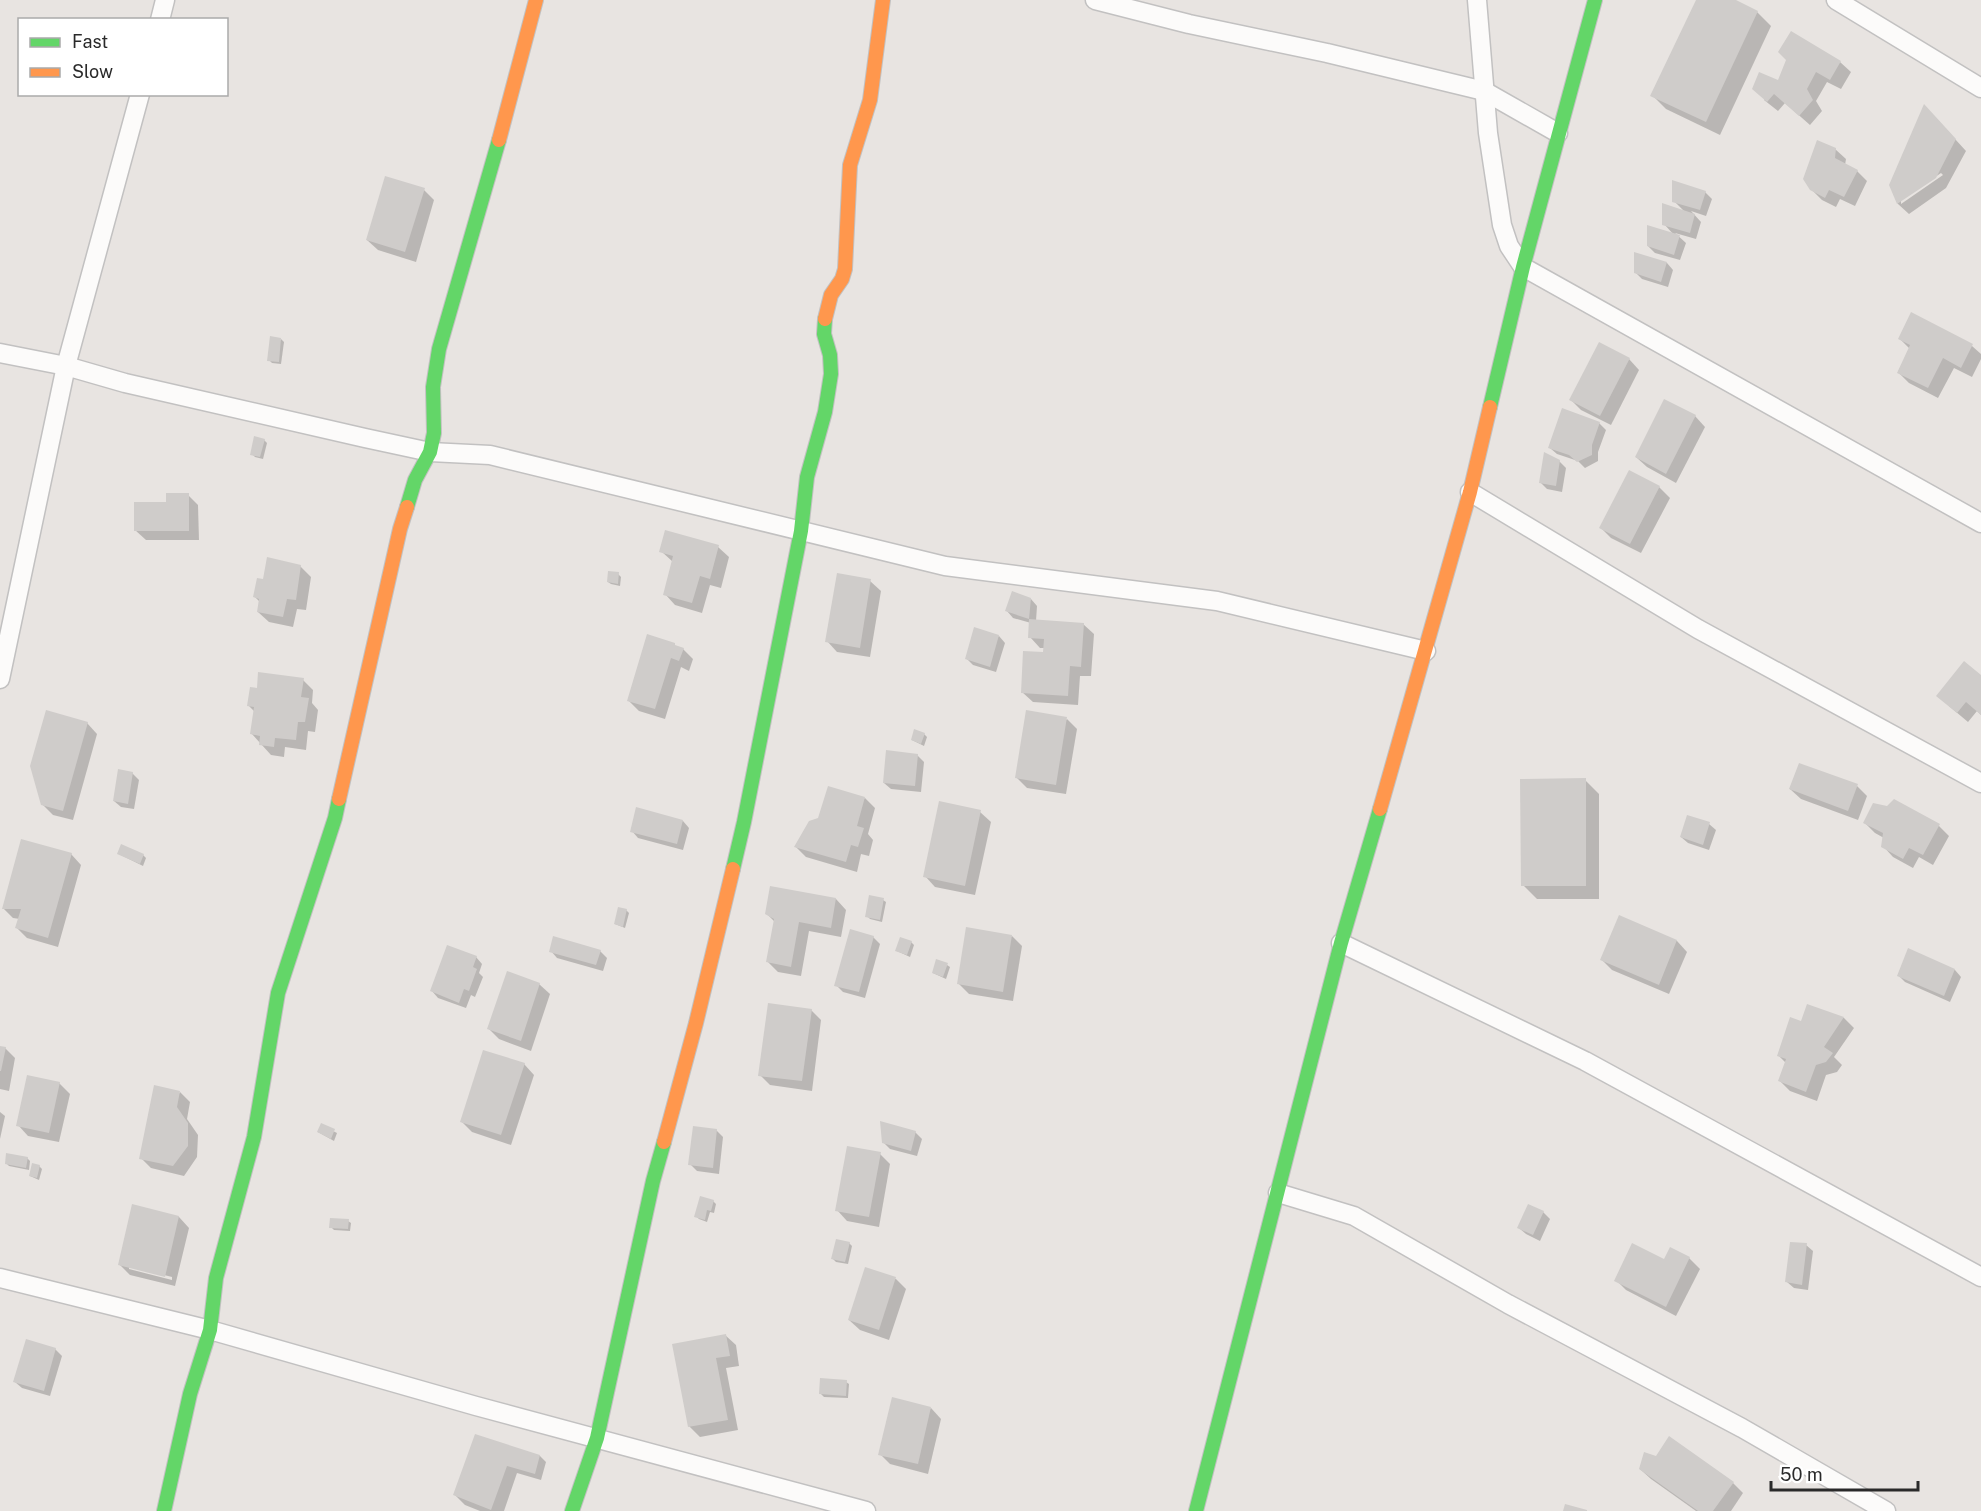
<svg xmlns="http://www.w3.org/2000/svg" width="1981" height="1511" font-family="'Public Sans',sans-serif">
  <rect width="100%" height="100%" fill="#e8e4e1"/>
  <g fill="#0003" fill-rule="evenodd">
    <polygon points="1698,0 1733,0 1757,12 1771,26 1720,135 1666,109 1652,95"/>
    <polygon points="1840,62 1851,72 1841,89 1827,82 1816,101 1822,111 1810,125 1785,103 1778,111 1764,100 1778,82"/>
    <path d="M1934 116 1966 151 1946 188 1909 214 1898 204 1890 185ZM1941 173 1943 175 1901 204V200Z"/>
    <polygon points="1835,149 1846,159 1845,165 1857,171 1867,181 1855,206 1840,199 1836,207 1822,200 1811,189"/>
    <polygon points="424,190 434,200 416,262 378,250 367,240"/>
    <polygon points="1705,192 1712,199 1706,216 1691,211 1701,222 1696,239 1675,233 1686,243 1680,260 1655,253 1648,246 1674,235 1664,224 1685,212 1674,201"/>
    <polygon points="1635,254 1667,263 1673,270 1668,287 1642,279 1635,272"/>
    <polygon points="1912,315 1972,346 1981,354 1981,359 1972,377 1954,368 1938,398 1909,383 1898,372 1910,349 1900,339"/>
    <polygon points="281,339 284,342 281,364 272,363 269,360"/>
    <polygon points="1629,359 1639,370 1611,425 1581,410 1571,400"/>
    <polygon points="1695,416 1705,427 1676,483 1647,467 1636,457"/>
    <polygon points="1599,423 1606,430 1598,452 1598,461 1585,468 1578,461 1557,454 1550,448"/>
    <polygon points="264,440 267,443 263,459 255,457 252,454"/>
    <polygon points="1559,461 1566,468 1562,492 1547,489 1540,482"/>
    <polygon points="1630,472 1659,487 1670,498 1641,553 1611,538 1601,528"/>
    <polygon points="188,495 198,505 199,540 146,540 135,530 168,504"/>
    <polygon points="718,547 729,557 721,588 710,585 702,613 675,605 665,594 673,562 661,551"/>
    <polygon points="300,566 311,577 306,610 297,609 293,627 269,622 258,612 260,602 255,597 264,581"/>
    <polygon points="618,574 621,577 620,586 611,584 608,582"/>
    <polygon points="870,581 881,591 870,657 837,652 827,641"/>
    <polygon points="1031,599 1037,606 1036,621 1083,624 1094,634 1091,676 1080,676 1078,705 1033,702 1022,692 1044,654 1045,648 1040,648 1030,637 1031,623 1013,618 1007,611"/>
    <polygon points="999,636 1005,643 996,672 973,665 967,659"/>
    <polygon points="677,647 683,649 693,659 689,671 681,667 665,719 639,711 629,701"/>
    <polygon points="1981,677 1981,715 1977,711 1968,722 1949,706"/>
    <polygon points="303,680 313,690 312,703 318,710 315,732 308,731 306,750 285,747 284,757 271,755 252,734 255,712 249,706 258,690"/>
    <polygon points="1067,719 1077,729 1066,794 1027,788 1016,777"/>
    <polygon points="87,723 97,734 73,820 53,815 42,804"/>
    <polygon points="924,734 927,737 924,746 912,740"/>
    <polygon points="917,755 924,762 921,792 891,789 884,783"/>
    <polygon points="132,773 139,780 134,809 121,807 114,801"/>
    <polygon points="1585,780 1599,794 1599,899 1537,899 1523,885"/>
    <polygon points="1857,786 1867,796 1858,820 1801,799 1790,789"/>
    <polygon points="865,798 875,808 868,834 873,840 869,856 861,854 857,872 806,857 796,847"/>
    <polygon points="980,812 991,822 975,895 935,887 925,876"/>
    <polygon points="683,821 689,828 683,850 638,838 632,831"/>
    <polygon points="1865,823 1939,826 1949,836 1933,865 1919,857 1913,868 1893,857 1883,846 1884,838 1875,833"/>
    <polygon points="1709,824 1716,830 1709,850 1688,843 1681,837"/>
    <polygon points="71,854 81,865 58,947 27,938 17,928 20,919 13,918 3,908"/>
    <polygon points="119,854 143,855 146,858 143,866"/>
    <polygon points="836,899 846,910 841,937 809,931 801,976 778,972 768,962 775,922 766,913"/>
    <polygon points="883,900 886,902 882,922 870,919 867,916"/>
    <polygon points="626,910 629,913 625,928 615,924"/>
    <polygon points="1620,917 1677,941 1687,952 1669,994 1612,970 1602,960"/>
    <polygon points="1012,936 1022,946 1013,1001 969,994 959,984"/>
    <polygon points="873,937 880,944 865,998 843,992 836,985"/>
    <polygon points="911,942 914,945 910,957 897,951"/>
    <polygon points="1909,950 1955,970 1961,977 1950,1002 1905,982 1898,975"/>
    <polygon points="551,951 600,951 607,958 603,971 557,958"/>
    <polygon points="476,957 482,964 479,973 483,977 475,997 471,995 466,1008 438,998 432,991"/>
    <polygon points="947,965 950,967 946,979 933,973"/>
    <polygon points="539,984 550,994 531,1051 499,1039 489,1029"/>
    <polygon points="1808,1006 1844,1018 1854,1028 1834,1057 1842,1065 1837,1072 1826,1075 1817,1101 1790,1091 1780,1081 1786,1063 1779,1056 1802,1023"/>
    <polygon points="811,1010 821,1020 812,1091 770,1085 760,1075"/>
    <polygon points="0,1047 5,1048 15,1058 9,1091 0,1089"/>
    <polygon points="524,1064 534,1075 511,1145 472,1132 462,1122"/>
    <polygon points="59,1083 70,1094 59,1142 28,1136 18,1125"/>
    <polygon points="180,1092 190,1102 187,1119 198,1135 197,1157 184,1176 151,1168 141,1158"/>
    <polygon points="0,1112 5,1116 0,1139"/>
    <polygon points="321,1125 337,1133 334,1141 318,1132"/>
    <polygon points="716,1130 723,1137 719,1174 697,1171 690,1164"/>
    <polygon points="915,1132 922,1139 917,1156 890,1149 883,1142"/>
    <polygon points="880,1154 890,1164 879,1227 847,1221 837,1210"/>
    <polygon points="27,1158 30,1161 29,1170 9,1166 6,1163"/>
    <polygon points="39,1166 42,1169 39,1180 30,1176"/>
    <polygon points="713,1201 716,1204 714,1213 710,1212 707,1222 699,1219 696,1216"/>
    <path d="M133 1206 179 1217 189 1228 175 1286 130 1275 119 1264ZM129 1266 172 1277V1280L129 1269Z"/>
    <polygon points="1543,1212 1550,1219 1540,1241 1526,1234 1519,1228"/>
    <polygon points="348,1221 351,1223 350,1231 334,1230 331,1227"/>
    <polygon points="849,1243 852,1246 848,1264 836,1262 833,1259"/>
    <polygon points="1806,1245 1813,1251 1808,1290 1794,1288 1787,1282"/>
    <polygon points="1689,1258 1700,1269 1676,1316 1626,1290 1616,1280 1665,1261"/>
    <polygon points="866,1269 896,1279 906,1289 889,1340 860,1330 849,1320"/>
    <polygon points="725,1335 736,1345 739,1366 726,1368 738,1430 700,1437 689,1426 673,1345"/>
    <polygon points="55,1349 62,1356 50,1396 22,1388 15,1382"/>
    <polygon points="846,1382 849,1384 848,1398 824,1397 821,1394"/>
    <polygon points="931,1408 941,1419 928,1474 890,1464 880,1454"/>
    <polygon points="476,1436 540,1456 546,1462 541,1480 517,1473 504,1511 480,1511 465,1505 455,1495"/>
    <polygon points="1640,1469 1733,1483 1743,1493 1731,1511 1696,1511 1651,1479"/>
  </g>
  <g fill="#cfccca">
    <polygon points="1696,0 1736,0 1758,11 1706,122 1650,96"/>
    <polygon points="1791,31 1841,61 1830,80 1816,72 1807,89 1813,100 1799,116 1774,94 1767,102 1752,89 1759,72 1778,80 1786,60 1778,52"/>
    <polygon points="1924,104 1956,139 1936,178 1897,204 1889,185"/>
    <polygon points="1817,140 1836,148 1835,158 1858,170 1844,197 1829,190 1825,198 1810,190 1803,179"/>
    <polygon points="385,176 425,188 405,252 366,240"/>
    <polygon points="1672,180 1706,191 1700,210 1672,202"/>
    <polygon points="1662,203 1695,214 1690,233 1662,225"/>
    <polygon points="1647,225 1680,235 1674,255 1647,246"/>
    <polygon points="1634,252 1667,262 1661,282 1634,273"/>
    <polygon points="1911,312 1973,344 1961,368 1943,358 1928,388 1897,373 1910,345 1898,339"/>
    <polygon points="270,336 281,338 279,362 267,361"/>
    <polygon points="1599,342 1630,358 1600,416 1569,400"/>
    <polygon points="1664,399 1696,415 1666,474 1635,457"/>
    <polygon points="1562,408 1600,422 1592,445 1592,455 1577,462 1569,455 1548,448"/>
    <polygon points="254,436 265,439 260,457 250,455"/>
    <polygon points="1544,452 1560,460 1556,486 1539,483"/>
    <polygon points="1629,470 1660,486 1630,544 1599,528"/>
    <polygon points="166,493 189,493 189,531 134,531 134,502 166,502"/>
    <polygon points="665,530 719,545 710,579 700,576 692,603 663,595 673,556 659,552"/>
    <polygon points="267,557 301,565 296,600 287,599 283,617 257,612 259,599 253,597 257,578 263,579"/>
    <polygon points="608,571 619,572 618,584 607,582"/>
    <polygon points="837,573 871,579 860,648 825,642"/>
    <polygon points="1012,591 1031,598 1029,619 1005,611"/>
    <polygon points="1029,619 1084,623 1081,667 1070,666 1068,696 1021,693 1023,651 1043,652 1044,639 1028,638"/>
    <polygon points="974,627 999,635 990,667 965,659"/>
    <polygon points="647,634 675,643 675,645 684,648 679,661 671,658 655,709 627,701"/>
    <polygon points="1964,661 1981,675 1981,715 1966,702 1957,713 1936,696"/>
    <polygon points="258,672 304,678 301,697 309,698 305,722 298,722 296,740 275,738 274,747 259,745 260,736 250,734 254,707 247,706 250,687 257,688"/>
    <polygon points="46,710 88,722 63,811 41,805 30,766"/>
    <polygon points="1026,710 1067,717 1056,785 1015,778"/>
    <polygon points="914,729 925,733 921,744 911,740"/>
    <polygon points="886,750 918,754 915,786 883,783"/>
    <polygon points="1799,763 1858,784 1848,811 1789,789"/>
    <polygon points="118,769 133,772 128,804 113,801"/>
    <polygon points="1586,778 1586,886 1521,886 1520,779"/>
    <polygon points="828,786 865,797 857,826 864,828 858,847 851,845 846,862 794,847 809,821 818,818"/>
    <polygon points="1894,799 1940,824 1923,855 1909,848 1903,859 1881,847 1883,833 1863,823 1873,803 1887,806"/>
    <polygon points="939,801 981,810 965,886 923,877"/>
    <polygon points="636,807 683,820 677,844 630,832"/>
    <polygon points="1687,815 1710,822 1703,845 1680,837"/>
    <polygon points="21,839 72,853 48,938 15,928 21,909 2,909"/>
    <polygon points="121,844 144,854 140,864 117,854"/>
    <polygon points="770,886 836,898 831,928 799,922 791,967 766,962 774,919 765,914"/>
    <polygon points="869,895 884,898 880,920 865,917"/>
    <polygon points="618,907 627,909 623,927 614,924"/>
    <polygon points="1619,915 1677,940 1659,985 1600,960"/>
    <polygon points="966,927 1012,935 1003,992 957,984"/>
    <polygon points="850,929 874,936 859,992 834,986"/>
    <polygon points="553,936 601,950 596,965 549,952"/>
    <polygon points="900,937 912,941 907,955 895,951"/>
    <polygon points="447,945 477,956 473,967 477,969 469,991 464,989 459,1003 430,991"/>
    <polygon points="1908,948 1955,969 1944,996 1897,976"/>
    <polygon points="936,959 948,963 943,977 932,973"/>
    <polygon points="507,971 540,983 521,1041 487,1029"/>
    <polygon points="768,1003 812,1009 802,1081 758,1076"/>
    <polygon points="1807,1004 1844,1017 1824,1047 1833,1053 1826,1062 1816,1065 1806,1092 1778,1081 1786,1059 1777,1056 1790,1017 1801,1021"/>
    <polygon points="0,1046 6,1047 1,1071 0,1071"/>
    <polygon points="483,1050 525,1063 501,1135 460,1122"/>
    <polygon points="27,1075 60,1082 49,1133 16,1126"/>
    <polygon points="154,1085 180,1091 177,1107 188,1123 188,1146 173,1166 139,1159"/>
    <polygon points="880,1121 916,1131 911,1151 882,1143"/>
    <polygon points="321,1123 335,1129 331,1139 317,1132"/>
    <polygon points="693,1126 717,1129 713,1168 688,1165"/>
    <polygon points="847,1146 881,1152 869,1217 835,1211"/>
    <polygon points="6,1153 28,1157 26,1168 5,1164"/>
    <polygon points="32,1163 40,1165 37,1178 29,1176"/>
    <polygon points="700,1196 714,1200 711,1211 707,1210 705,1220 694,1217"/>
    <polygon points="132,1204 179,1216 165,1277 118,1265"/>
    <polygon points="1528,1204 1544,1211 1533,1235 1517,1228"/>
    <polygon points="330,1218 349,1219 348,1229 329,1228"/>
    <polygon points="836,1239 850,1242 845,1262 831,1259"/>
    <polygon points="1790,1242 1807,1243 1802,1285 1785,1282"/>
    <polygon points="1632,1243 1664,1259 1670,1247 1690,1257 1666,1307 1614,1281"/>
    <polygon points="865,1267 896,1277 879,1330 848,1320"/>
    <polygon points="726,1334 730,1356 716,1358 728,1420 688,1427 672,1344"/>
    <polygon points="26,1339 56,1348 44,1391 13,1382"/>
    <polygon points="820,1378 847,1380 846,1396 819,1394"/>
    <polygon points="892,1397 931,1407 918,1464 878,1455"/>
    <polygon points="475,1434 540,1455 535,1474 507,1466 491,1510 453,1495"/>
    <polygon points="1669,1436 1734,1482 1713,1511 1698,1511 1639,1469 1644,1452 1656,1456"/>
    <polygon points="1565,1504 1587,1510 1587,1511 1563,1511"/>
  </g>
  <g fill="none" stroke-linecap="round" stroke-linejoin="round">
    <defs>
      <g id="street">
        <polyline points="1095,0 1189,24 1327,53 1484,91 1558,133"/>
        <polyline points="1477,0 1488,133 1502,225 1509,246 1523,267 1981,523"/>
        <polyline points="1836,0 1981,88"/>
        <polyline points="160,20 165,0"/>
        <polyline points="0,353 66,366 125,383 365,438 430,452 490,455 945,566 1217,601 1426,651"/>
        <polyline points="1470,492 1698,629 1981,783"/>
        <polyline points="0,679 66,366 140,94"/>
        <polyline points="1341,943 1585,1061 1981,1277"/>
        <polyline points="1278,1193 1354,1216 1508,1304 1742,1428 1886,1511"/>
        <polyline points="0,1278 210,1330 476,1406 866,1511"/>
      </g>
      <g id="fast">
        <polyline points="1490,407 1523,267 1595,0"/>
        <polyline points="407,507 415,480 430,452 434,433 433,387 439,349 499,140"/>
        <polyline points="733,869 744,822 801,531 807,477 825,412 831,374 830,355 824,334 825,319"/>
        <polyline points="164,1511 190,1394 210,1330 216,1278 254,1137 278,993 335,818 339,799"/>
        <polyline points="572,1511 597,1438 653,1181 664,1142"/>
        <polyline points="1196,1511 1341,943 1380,809"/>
      </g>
      <g id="slow">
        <polyline points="499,140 536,0"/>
        <polyline points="825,319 831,295 842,279 845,269 850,165 870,100 883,0"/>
        <polyline points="339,799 400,529 407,507"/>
        <polyline points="1380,809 1470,492 1490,407"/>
        <polyline points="664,1142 696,1023 733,869"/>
      </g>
    </defs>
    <use href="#street" stroke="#c2c1c1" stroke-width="21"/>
    <use href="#fast" stroke="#c2c1c1" stroke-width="16"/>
    <use href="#slow" stroke="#c2c1c1" stroke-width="16"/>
    <use href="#street" stroke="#fcfbfa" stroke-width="18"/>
    <use href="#fast" stroke="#63d668" stroke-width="14"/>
    <use href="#slow" stroke="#ff974d" stroke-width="14"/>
  </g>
  <rect x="18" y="18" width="210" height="78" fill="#ffffff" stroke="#aaaaaa" stroke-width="1.5"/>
  <rect x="30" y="38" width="30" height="9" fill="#63d668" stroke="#aaaaaa" stroke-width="1.5"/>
  <text x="72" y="48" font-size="18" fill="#2a2a2a">Fast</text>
  <rect x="30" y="68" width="30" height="9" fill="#ff974d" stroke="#aaaaaa" stroke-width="1.5"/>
  <text x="72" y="78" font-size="18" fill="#2a2a2a">Slow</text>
  <path d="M1771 1481v9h147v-9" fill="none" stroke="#2a2a2a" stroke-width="3"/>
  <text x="1780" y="1481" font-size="18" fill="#2a2a2a" stroke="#ffffff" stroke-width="4.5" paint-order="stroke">50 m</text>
</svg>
